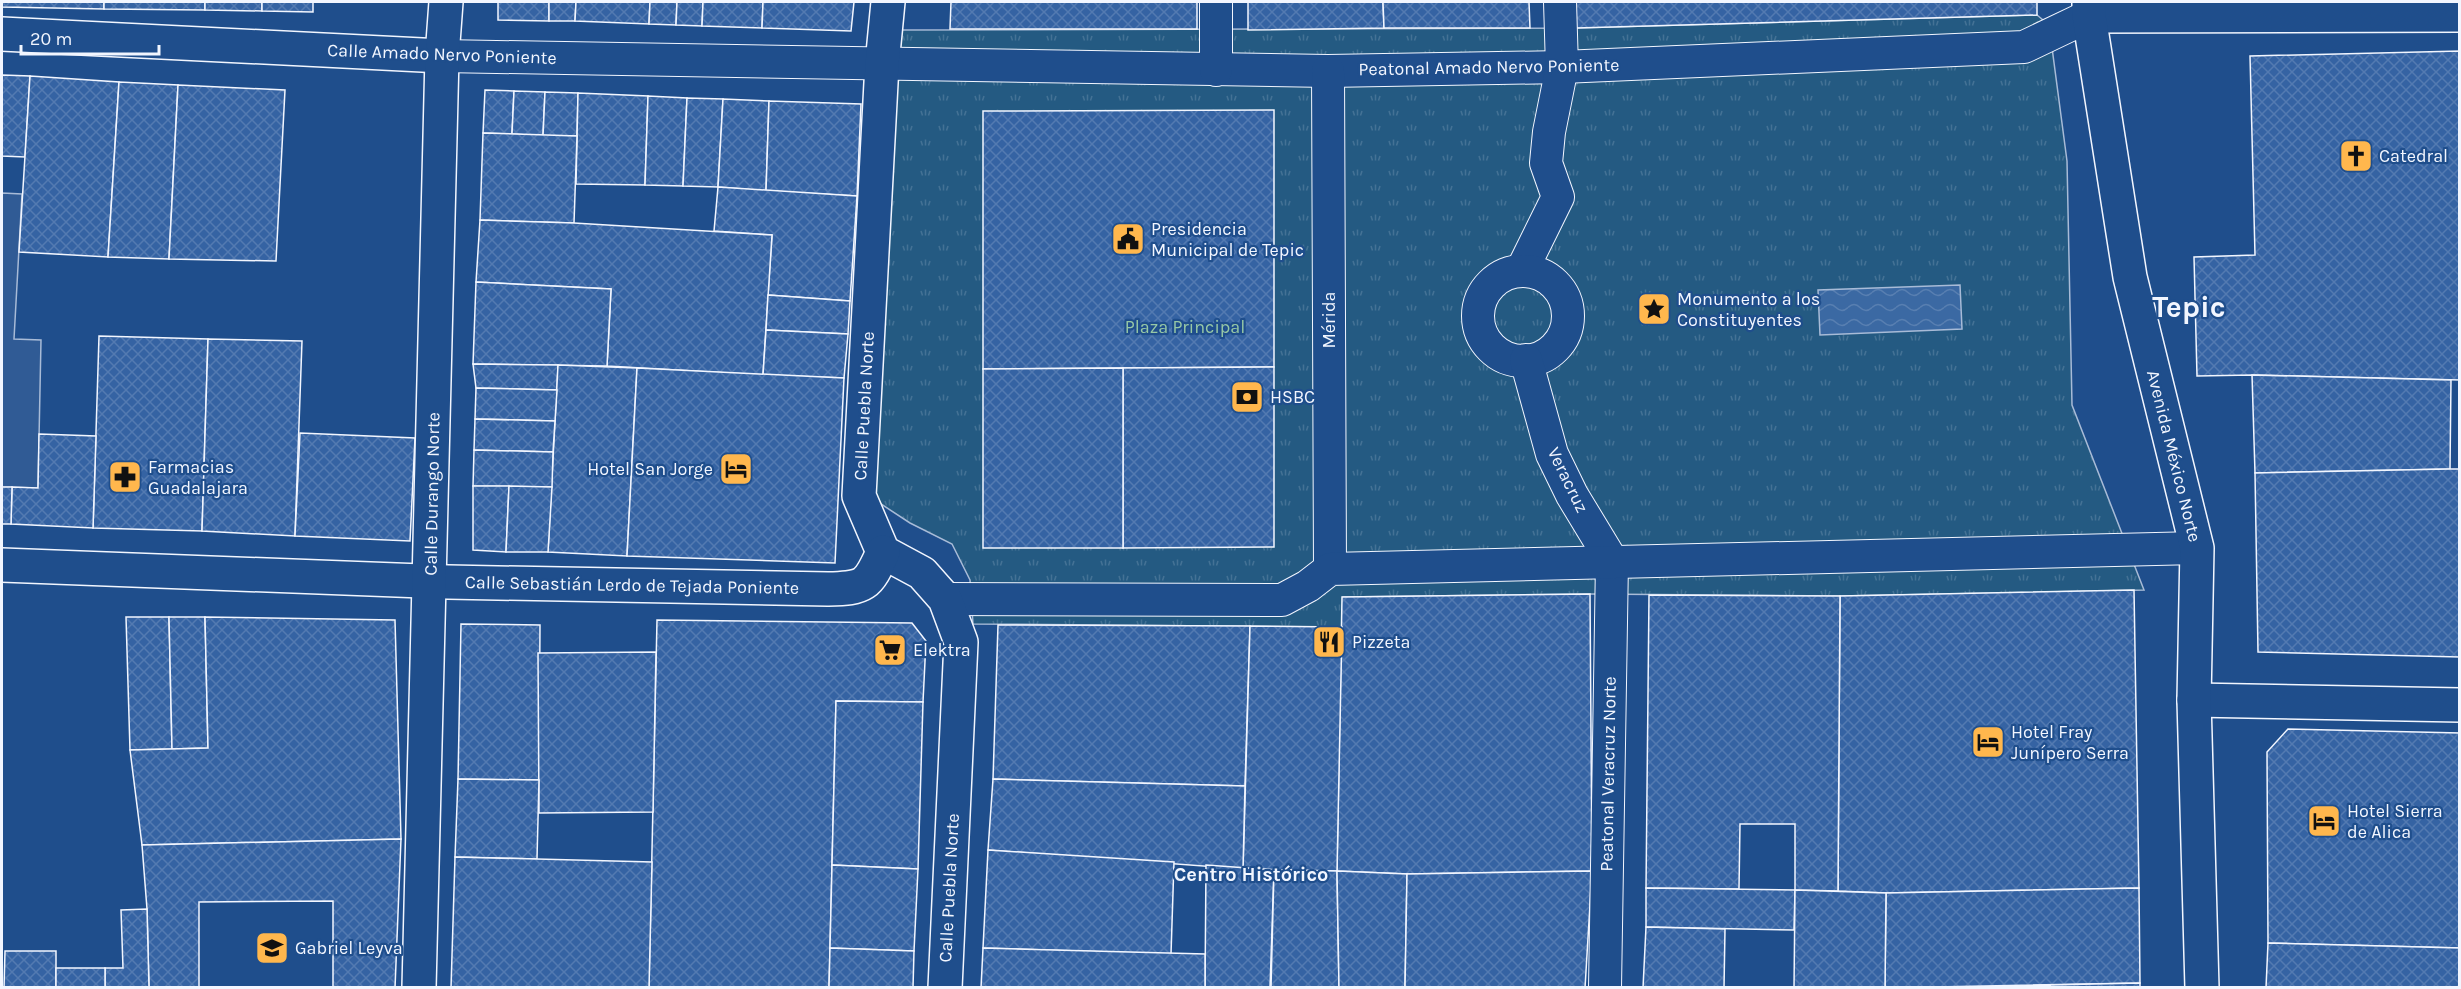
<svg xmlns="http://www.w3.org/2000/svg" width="2461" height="989" font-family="Karla,sans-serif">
  <defs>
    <pattern id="park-tufts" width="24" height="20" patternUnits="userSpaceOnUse" patternTransform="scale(1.5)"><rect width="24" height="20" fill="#245a82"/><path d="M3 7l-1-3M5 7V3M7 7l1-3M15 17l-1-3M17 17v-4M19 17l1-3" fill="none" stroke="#447295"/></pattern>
    <pattern id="water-waves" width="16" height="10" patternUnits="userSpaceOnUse" patternTransform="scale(1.5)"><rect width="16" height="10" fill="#3b69a3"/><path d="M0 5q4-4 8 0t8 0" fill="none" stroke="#587fb1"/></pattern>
    <pattern id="building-cross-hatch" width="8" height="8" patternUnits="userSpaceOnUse" patternTransform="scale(1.5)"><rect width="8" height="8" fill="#3563a3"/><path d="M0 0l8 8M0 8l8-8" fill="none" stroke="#537ab1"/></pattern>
  </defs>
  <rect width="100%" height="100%" fill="#1f4e8c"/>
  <polygon fill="url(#park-tufts)" stroke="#a8bbd7" stroke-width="1.5" points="2037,15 2049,25 2067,161 2072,405 2144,590 1840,596 1590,594 1343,597 1342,627 973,624 970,580 952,544 910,523 881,504 870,484 899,30 1576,28"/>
  <polygon fill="#305b95" stroke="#a8bbd7" stroke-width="1.5" points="2,193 22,194 14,339 41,340 38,488 2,487"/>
  <polygon fill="url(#water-waves)" stroke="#a8bbd7" stroke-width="1.5" points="1960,285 1962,329 1820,335 1818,290"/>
  <g fill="url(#building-cross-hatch)" stroke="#f2f6ff" stroke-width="1.5">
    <polygon points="2,2 104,2 104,9 2,7"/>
    <polygon points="104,2 205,2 205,10 104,9"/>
    <polygon points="205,2 262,2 262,11 205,10"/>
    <polygon points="262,2 313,2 313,12 262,11"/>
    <polygon points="498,2 549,2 549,21 498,20"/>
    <polygon points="549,2 576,2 575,21 549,21"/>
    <polygon points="576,2 650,2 649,24 575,21"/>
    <polygon points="650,2 677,2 676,25 649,24"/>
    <polygon points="677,2 703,2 702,26 676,25"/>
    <polygon points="703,2 763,2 762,28 702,26"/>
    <polygon points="763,2 854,2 851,31 762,28"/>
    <polygon points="951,2 1197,2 1197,29 950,29"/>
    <polygon points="1248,2 1383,2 1384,28 1248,30"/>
    <polygon points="1383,2 1529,2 1530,28 1384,28"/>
    <polygon points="1575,2 2037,2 2037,15 1576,28"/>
    <polygon points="2460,51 2460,380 2252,375 2197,376 2194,257 2255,255 2250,56"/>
    <polygon points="2,75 30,76 25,157 2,156"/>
    <polygon points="30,76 119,82 108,257 19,252"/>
    <polygon points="119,82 178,85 169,259 108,257"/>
    <polygon points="178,85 285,90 276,261 169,259"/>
    <polygon points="485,90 514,91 512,134 483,133"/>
    <polygon points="514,91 545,92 543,136 512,134"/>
    <polygon points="545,92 578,93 577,136 543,136"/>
    <polygon points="578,93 648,96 645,185 576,184"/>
    <polygon points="648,96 687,98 683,186 645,185"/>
    <polygon points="687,98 723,99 718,187 683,186"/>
    <polygon points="723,99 769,101 766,191 718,187"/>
    <polygon points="769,101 861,104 857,196 766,191"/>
    <polygon points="1274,110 1274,367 983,369 983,111"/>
    <polygon points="483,133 577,136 574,223 480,220"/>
    <polygon points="718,187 857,196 850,301 768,295 772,235 714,231"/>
    <polygon points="480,220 574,223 772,235 763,375 607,366 611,289 476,282"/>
    <polygon points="476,282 611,289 607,366 473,364"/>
    <polygon points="768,295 850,301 848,334 766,330"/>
    <polygon points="766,330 848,334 844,378 763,375"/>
    <polygon points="99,336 208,339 202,531 93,528"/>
    <polygon points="208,339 302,341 295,536 202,531"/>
    <polygon points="473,364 558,365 557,390 476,388"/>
    <polygon points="558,365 637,368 627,556 548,552"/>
    <polygon points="1274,367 1274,547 1123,548 1123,368"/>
    <polygon points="637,368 844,378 835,563 627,556"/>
    <polygon points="1123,368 1123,548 983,548 983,369"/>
    <polygon points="2252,375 2451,380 2450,469 2255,473"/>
    <polygon points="476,388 557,390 555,421 475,419"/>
    <polygon points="475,419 555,421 553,452 474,450"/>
    <polygon points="300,433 415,438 410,541 295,536"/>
    <polygon points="39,434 96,436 93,528 11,524 12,487 38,488"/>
    <polygon points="474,450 553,452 552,487 473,486"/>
    <polygon points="2450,469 2460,469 2460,657 2258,652 2255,473"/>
    <polygon points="473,486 509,486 506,552 473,550"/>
    <polygon points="509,486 552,487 548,552 506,552"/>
    <polygon points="2,487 12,487 11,524 2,524"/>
    <polygon points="2134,590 2139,888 1886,893 1838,891 1840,596"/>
    <polygon points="1590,594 1592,871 1407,874 1337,871 1342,597"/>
    <polygon points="1649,595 1840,596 1838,891 1795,890 1795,824 1740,824 1739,889 1646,888"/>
    <polygon points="126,617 169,617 172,749 130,750"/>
    <polygon points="169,617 205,617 208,748 172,749"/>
    <polygon points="205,617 395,620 401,839 142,845 130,750 208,748"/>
    <polygon points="657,620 912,623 926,641 923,702 836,701 829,988 649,988"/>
    <polygon points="461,624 540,625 539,780 458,779"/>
    <polygon points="998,625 1250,626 1245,786 993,779"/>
    <polygon points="1250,626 1342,627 1337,871 1243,869"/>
    <polygon points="656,652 653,812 539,813 538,653"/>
    <polygon points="836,701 923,702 918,869 832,865"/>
    <polygon points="2288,729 2460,733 2460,948 2268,943 2267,752"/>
    <polygon points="458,779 539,780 537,859 455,857"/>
    <polygon points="993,779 1245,786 1243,869 988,850"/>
    <polygon points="401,839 395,988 333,988 333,901 199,902 199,988 149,988 147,909 142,845"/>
    <polygon points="988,850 1174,862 1171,954 983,948"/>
    <polygon points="455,857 652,862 649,988 451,988"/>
    <polygon points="832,865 918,869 914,951 830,948"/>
    <polygon points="1206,865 1274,870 1270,988 1205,988"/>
    <polygon points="1274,870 1337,871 1339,988 1271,988"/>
    <polygon points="1337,871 1407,874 1405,988 1339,988"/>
    <polygon points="1592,871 1585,988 1405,988 1407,874"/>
    <polygon points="1646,888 1795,890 1794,930 1646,927"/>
    <polygon points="2139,888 2140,983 1885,988 1886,893"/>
    <polygon points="1795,890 1886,893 1885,988 1794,988"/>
    <polygon points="147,909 149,988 105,988 105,968 123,968 121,910"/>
    <polygon points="1646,927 1725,929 1724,988 1643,988"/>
    <polygon points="2268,943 2460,948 2460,988 2266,988"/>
    <polygon points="830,948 914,951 913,988 829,988"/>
    <polygon points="983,948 1205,954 1205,988 981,988"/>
    <polygon points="5,951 56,951 56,988 4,988"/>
    <rect x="56" y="968" width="49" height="20"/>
    <polygon points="2140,983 2140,988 2050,988 2050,985"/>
    <polygon points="2050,985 2050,988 1955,988"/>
  </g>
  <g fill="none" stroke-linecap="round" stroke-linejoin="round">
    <defs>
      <g id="pedestrian">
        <polyline points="442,56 1328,71 1562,67 2024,47 2089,16"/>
        <polyline points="1216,70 1216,2"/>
        <polyline points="1328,71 1330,569"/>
        <polyline points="1522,270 1558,197 1546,163 1549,132 1562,67 1560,2"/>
        <circle cx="1523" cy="316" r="45"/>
        <polyline points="1526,360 1552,454 1572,495 1612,561 1605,988"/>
        <polyline points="945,599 1282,600 1308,586 1330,569 2197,548"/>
      </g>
      <g id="minor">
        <polyline points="888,2 882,64 859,496 883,552 922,573 945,599 961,642 945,988"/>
        <polyline points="2089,16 2460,15"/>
        <polyline points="2,34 442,56"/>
        <path d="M2 565 448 582 828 589C865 588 868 586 883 552"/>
        <polyline points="2194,700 2460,705"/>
        <polyline points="419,988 442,56 446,2"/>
      </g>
      <polyline id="primary" points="2089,2 2089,16 2130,277 2197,548 2194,700 2202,988"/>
    </defs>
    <use href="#pedestrian" stroke="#f2f6ff" stroke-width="34"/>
    <use href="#minor" stroke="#f2f6ff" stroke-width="36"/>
    <use href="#primary" stroke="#f2f6ff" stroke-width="36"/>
    <use href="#pedestrian" stroke="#1f4e8c" stroke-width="32"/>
    <use href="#minor" stroke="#1f4e8c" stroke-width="33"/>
    <use href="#primary" stroke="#1f4e8c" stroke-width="33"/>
  </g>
  <defs>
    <symbol id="church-square" viewBox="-11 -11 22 22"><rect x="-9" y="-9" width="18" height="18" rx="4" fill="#ffb74d" stroke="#1f4e8c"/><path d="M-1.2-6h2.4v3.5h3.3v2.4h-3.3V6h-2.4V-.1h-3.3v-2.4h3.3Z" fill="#111"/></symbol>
    <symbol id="civic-square" viewBox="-11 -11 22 22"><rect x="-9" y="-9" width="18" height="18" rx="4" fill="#ffb74d" stroke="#1f4e8c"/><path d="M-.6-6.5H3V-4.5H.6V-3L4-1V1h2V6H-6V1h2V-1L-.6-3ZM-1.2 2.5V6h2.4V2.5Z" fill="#111"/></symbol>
    <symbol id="sight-square" viewBox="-11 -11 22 22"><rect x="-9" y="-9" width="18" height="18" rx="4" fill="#ffb74d" stroke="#1f4e8c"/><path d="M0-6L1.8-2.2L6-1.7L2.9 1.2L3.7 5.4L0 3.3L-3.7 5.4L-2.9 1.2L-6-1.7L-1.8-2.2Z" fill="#111"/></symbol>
    <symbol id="bank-square" viewBox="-11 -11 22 22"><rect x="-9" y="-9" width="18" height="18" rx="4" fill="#ffb74d" stroke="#1f4e8c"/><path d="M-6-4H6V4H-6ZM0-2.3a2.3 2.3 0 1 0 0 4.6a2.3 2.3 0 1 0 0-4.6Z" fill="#111"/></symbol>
    <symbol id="hotel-square" viewBox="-11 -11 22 22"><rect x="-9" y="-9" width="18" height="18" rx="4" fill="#ffb74d" stroke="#1f4e8c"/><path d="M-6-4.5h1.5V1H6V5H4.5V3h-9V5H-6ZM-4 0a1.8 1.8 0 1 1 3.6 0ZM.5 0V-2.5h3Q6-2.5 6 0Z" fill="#111"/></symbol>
    <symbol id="pharmacy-square" viewBox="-11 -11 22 22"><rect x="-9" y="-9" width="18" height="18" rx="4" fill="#ffb74d" stroke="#1f4e8c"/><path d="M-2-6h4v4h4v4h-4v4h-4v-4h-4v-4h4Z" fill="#111"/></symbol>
    <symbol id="restaurant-square" viewBox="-11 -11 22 22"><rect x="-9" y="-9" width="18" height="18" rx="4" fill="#ffb74d" stroke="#1f4e8c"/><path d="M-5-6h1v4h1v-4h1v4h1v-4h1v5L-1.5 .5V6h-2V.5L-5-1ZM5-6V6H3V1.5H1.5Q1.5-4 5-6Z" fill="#111"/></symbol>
    <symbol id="supermarket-square" viewBox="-11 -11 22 22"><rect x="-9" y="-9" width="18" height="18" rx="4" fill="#ffb74d" stroke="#1f4e8c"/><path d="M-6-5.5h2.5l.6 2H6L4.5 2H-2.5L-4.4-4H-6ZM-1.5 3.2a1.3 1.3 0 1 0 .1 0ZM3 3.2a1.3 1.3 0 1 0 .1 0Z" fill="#111"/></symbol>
    <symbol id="school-square" viewBox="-11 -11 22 22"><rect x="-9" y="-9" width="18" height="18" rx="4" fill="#ffb74d" stroke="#1f4e8c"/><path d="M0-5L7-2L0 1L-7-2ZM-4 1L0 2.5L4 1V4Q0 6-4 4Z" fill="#111"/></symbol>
  </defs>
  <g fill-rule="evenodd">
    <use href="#church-square" x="2337" y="137" width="38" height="38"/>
    <use href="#civic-square" x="1109" y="220" width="38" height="38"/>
    <use href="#sight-square" x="1635" y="290" width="38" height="38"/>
    <use href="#bank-square" x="1228" y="378" width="38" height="38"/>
    <use href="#hotel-square" x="717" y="450" width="38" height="38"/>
    <use href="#pharmacy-square" x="106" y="458" width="38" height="38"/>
    <use href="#restaurant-square" x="1310" y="623" width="38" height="38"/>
    <use href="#supermarket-square" x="871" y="631" width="38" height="38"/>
    <use href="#hotel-square" x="1969" y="723" width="38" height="38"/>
    <use href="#hotel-square" x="2305" y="802" width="38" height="38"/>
    <use href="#school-square" x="253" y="929" width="38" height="38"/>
  </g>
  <g text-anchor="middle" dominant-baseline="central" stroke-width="4.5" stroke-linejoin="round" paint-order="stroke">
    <g font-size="18" fill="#f2f6ff" stroke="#1f4e8c">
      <text transform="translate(442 54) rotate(2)">Calle Amado Nervo Poniente</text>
      <text transform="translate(1489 67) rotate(-1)">Peatonal Amado Nervo Poniente</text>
      <text transform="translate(1329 320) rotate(-90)">Mérida</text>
      <text transform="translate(864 406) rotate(-87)">Calle Puebla Norte</text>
      <text transform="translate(2174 456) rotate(76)">Avenida México Norte</text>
      <text transform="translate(1568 480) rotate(64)">Veracruz</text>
      <text transform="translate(432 494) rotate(-89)">Calle Durango Norte</text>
      <text transform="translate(632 585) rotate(1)">Calle Sebastián Lerdo de Tejada Poniente</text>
      <text transform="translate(1608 774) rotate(-89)">Peatonal Veracruz Norte</text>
      <text transform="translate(949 888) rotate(-87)">Calle Puebla Norte</text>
    </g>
    <g font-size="18" fill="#f2f6ff" stroke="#1f4e8c" text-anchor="start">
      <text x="2379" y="156">Catedral</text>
      <text x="1151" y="229">Presidencia<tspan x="1151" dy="21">Municipal de Tepic</tspan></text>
      <text x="1677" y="299">Monumento a los<tspan x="1677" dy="21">Constituyentes</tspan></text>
      <text x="1270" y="397">HSBC</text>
      <text x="148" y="467">Farmacias<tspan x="148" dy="21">Guadalajara</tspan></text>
      <text x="713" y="469" text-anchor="end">Hotel San Jorge</text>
      <text x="1352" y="642">Pizzeta</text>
      <text x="913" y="650">Elektra</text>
      <text x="2011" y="732">Hotel Fray<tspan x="2011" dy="21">Junípero Serra</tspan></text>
      <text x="2347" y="811">Hotel Sierra<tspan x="2347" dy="21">de Alica</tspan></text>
      <text x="295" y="948">Gabriel Leyva</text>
    </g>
    <g font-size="18" fill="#97c8a6" stroke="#1f4e8c">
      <text x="1185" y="327">Plaza Principal</text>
    </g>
    <g font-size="20" font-weight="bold" fill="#f2f6ff" stroke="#1f4e8c">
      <text x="1251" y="874">Centro Histórico</text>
    </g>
    <g font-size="30" font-weight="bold" fill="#f2f6ff" stroke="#1f4e8c">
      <text x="2189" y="307">Tepic</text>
    </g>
  </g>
  <rect width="2461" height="989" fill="none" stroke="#f2f6ff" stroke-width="6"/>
  <path d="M21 45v9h138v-9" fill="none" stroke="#f2f6ff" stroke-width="3"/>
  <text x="30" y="45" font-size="18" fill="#f2f6ff" stroke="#1f4e8c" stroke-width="4.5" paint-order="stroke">20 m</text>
</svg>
